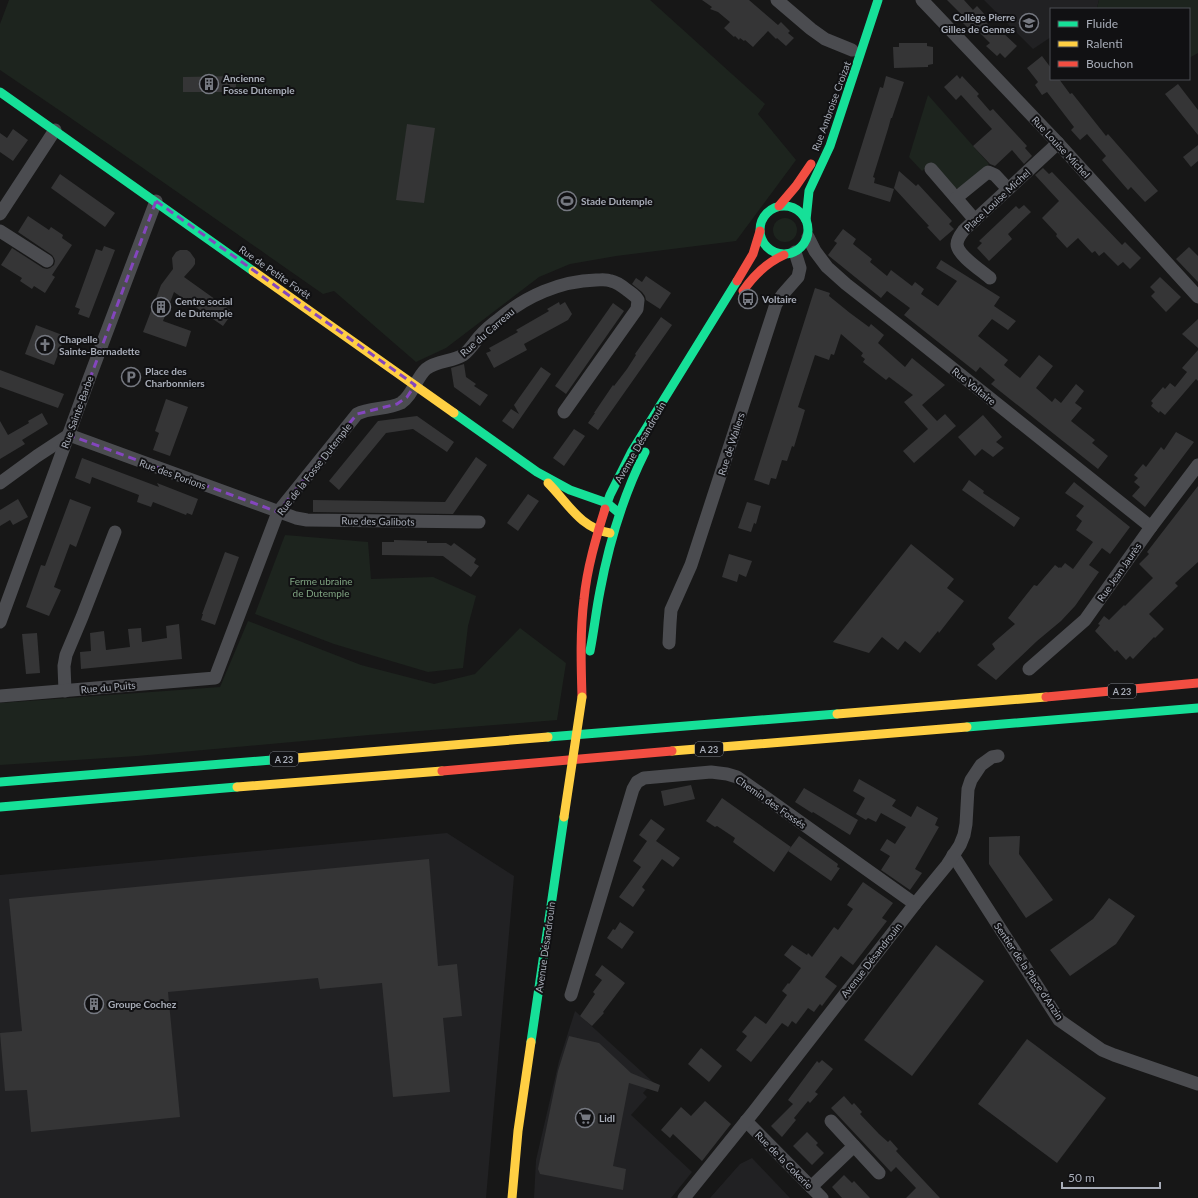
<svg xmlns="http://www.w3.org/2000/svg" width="1198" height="1198" font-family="Lato,sans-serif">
  <rect width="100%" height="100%" fill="#171717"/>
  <g fill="#212123">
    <polygon points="984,0 1099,0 1097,8 1095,9 1051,9 1051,37 1033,49"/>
    <polygon points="447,833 514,876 486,1198 0,1198 0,875"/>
    <polygon points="575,1011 653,1082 643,1093 647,1097 631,1115 692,1172 671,1198 534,1198 536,1160 559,1061"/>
    <polygon points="752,1158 790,1198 710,1198 740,1164"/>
  </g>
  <g fill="#1d241e">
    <path d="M9 0H650L765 104 758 114 796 160 736 241 616 256 570 264 539 277 446 348 416 362 334 291 323 294C215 219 109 143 0 70V24Z"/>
    <polygon points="1099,0 1198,0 1198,53 1189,58 1189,9 1097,9 1097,8"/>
    <polygon points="928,95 989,164 963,188 953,188 930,164 922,171 909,157"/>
    <circle cx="785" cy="230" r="12"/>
    <polygon points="285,535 368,542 371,579 433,577 476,596 468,626 463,668 428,672 334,644 255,614"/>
    <polygon points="248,621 361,665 434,684 475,674 520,628 566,663 557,720 369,735 137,756 0,765 0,703 220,687"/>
  </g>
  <g fill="#353536">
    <polygon points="702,0 749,0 778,25 781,22 790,31 788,33 794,38 786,46 777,38 776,39 768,31 753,47 745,40 744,41 740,38 739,40 735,36 734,37 724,28 730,22 718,12 710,9 712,7"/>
    <polygon points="947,0 964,0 973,10 977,6 987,17 984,20 998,34 1001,31 1017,46 1005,58 1000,53 997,56 986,46 990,43 976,29 972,32 962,22 965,18"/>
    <polygon points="899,43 927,43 927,46 933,47 933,64 928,65 928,67 894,68 893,47 899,47"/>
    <polygon points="1042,56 1051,68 1051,79 1059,79 1070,94 1072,93 1106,136 1108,134 1158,191 1145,202 1131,187 1128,190 1102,160 1106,156 1087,134 1080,140 1071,130 1074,127 1047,92 1042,95 1035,85 1038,82 1027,68"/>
    <polygon points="957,75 960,79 962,76 979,94 977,96 990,111 993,109 1027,146 1025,148 1032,156 1024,164 1012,150 995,166 990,164 973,146 992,129 961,95 956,100 944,87"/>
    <polygon points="236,76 236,92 183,92 183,77"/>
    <polygon points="886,76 904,82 892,118 891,118 888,129 873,177 875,178 874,183 894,189 890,202 848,189 880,87 883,88"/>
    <polygon points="1178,84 1198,110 1198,135 1165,94"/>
    <polygon points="407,124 435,128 424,203 396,200"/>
    <polygon points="13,129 28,140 13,161 0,152 0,133 7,138"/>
    <polygon points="1198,145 1198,161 1191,167 1183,157"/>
    <polygon points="1043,168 1049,174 1052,172 1122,245 1125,242 1141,258 1130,269 1123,262 1118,266 1104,252 1099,256 1095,251 1092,253 1078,238 1067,248 1056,236 1057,234 1042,218 1059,201 1035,175"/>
    <polygon points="899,171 916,186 918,184 952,221 949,224 954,229 940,241 927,227 929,226 894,188"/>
    <polygon points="60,174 115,213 105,227 51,188"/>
    <polygon points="1024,205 1031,212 1008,234 1012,239 989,261 977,248 982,243 979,241 1016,206 1019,209"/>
    <polygon points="28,216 49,230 51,227 63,235 62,238 72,245 52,275 55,277 45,293 34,286 32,289 20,281 22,278 1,265 12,248 43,268 47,269 50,268 54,265 55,261 54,258 52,255 18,232"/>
    <polygon points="843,229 856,239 853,244 872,259 870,262 887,276 891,270 912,286 915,282 924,289 921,294 938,306 957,281 936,268 941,260 1000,297 994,306 1016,321 1008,330 992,319 978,336 1008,360 1004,365 1020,378 1039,355 1053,366 1036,388 1052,402 1055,398 1061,403 1076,384 1084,391 1075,403 1082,408 1071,421 1095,440 1092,443 1108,456 1098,469 991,384 995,380 980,367 976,372 904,315 910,308 887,291 881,298 829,256 828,255 837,243 834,241"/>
    <polygon points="104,246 115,250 89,318 78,314 80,309 75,307 96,249 102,251"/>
    <polygon points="1189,247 1198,256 1198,282 1176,259"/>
    <polygon points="180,250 187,250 190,252 195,259 195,264 193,267 184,277 233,312 223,326 174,292 163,321 191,331 186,347 143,332 161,285 173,269 172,258 176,252"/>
    <polygon points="646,276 671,293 660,309 646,300 645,296 642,292 632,284 636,278 642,282"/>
    <polygon points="1160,277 1181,297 1166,312 1151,296 1155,292 1150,287"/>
    <polygon points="815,288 830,293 829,296 850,313 869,327 871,324 884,335 878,343 905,367 912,358 945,385 922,405 937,421 945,414 956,426 914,463 903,451 928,429 904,402 913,395 889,377 886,380 863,362 865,359 861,356 863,353 841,334 834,355 831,354 829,360 815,355 798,407 805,410 794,447 792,446 787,461 782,460 776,479 771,478 769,485 754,480"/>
    <polygon points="559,302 560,305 565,302 572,314 568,320 524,344 527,350 494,368 486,353 491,351 489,348 518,332 516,330 549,311 547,309"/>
    <polygon points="613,303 624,311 566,394 555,386"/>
    <polygon points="661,317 672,325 598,430 588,423 595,413 594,413 613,385 614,386 627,369 636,355 635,354"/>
    <polygon points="1198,319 1198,348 1182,334"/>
    <polygon points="36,325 65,336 54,365 25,354"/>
    <polygon points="1198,350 1198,381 1196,379 1165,415 1160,411 1159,413 1151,406 1153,403 1151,401 1163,387 1165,389 1170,383 1175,387 1187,372 1182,368"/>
    <polygon points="464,364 466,377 476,384 474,386 488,395 480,406 454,387 451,368"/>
    <polygon points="541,367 551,374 513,429 502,421 511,409 519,414 514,405"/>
    <polygon points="0,370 64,394 58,408 0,387"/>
    <polygon points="166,399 188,407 170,456 153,450 159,433 155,431"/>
    <polygon points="42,413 48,424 22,440 25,444 0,459 0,421 8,435 29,423 28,421"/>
    <polygon points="983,415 1002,437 996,442 1004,448 993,457 982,449 975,456 958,437"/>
    <polygon points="417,416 454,442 447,452 413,429 386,433 339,490 329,481 378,421"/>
    <polygon points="574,429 585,436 564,466 553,458"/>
    <polygon points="1176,432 1194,442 1145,507 1132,496 1140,487 1134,482 1138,478 1134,475 1143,464 1146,467 1161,447 1164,450"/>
    <polygon points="476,457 487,465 453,514 313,512 313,500 445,502"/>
    <polygon points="82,458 159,487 157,483 198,499 192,515 187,513 186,515 153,502 151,507 137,502 139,495 92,477 90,484 75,478"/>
    <polygon points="969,480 984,491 983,493 1020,518 1014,527 962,490"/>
    <polygon points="1074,482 1130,527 1110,554 1102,548 1089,565 1099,572 1075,606 1061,621 1037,641 996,680 977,665 995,649 992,644 1015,624 1008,618 1034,585 1037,586 1055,565 1059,568 1060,567 1061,568 1065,563 1073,569 1093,542 1076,530 1082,521 1076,516 1084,506 1065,493"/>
    <polygon points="1198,486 1198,562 1175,583 1178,586 1149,614 1164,629 1155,638 1154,637 1133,659 1130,656 1126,660 1117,650 1115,652 1095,631 1100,625 1098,624 1104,616 1109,620 1124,605 1125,606 1153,578 1139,564 1149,554 1147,552"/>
    <polygon points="528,494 539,501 518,531 507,523"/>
    <polygon points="18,499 28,517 13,525 10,520 0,526 0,510"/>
    <polygon points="70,499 91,507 76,547 70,544 54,587 61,590 49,616 26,607 41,565 45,566"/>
    <polygon points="747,502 761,506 756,524 754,523 751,532 738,528"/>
    <polygon points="394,540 427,541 427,543 446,543 451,546 454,543 476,559 474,563 479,566 471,577 443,556 382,555 382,542 394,542"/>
    <polygon points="911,544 954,579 947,588 964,601 939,633 938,631 920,653 905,641 898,650 882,637 869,653 833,642"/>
    <polygon points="225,552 239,557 215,625 201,620 203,614 202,614"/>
    <polygon points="729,554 752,561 746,577 739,574 737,582 722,577"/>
    <polygon points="179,624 182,659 81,669 80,652 91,651 90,633 104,631 106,650 130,647 128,629 141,628 142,642 167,638 166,626"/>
    <polygon points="37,633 40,673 26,674 22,634"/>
    <polygon points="859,779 896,800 892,806 911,817 917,806 938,818 935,825 939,827 915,869 922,873 910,890 881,870 890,856 880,850 887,839 895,844 906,827 881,813 876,822 868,818 866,820 856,814 865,798 853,791"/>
    <polygon points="691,785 695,799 664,806 661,791"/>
    <polygon points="804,788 858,820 850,835 813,812 812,813 795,802"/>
    <polygon points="722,798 791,847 774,872 733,842 735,838 717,826 715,827 706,821"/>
    <polygon points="651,819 665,829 656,841 680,858 673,867 662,859 642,887 645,890 633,907 619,897 641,867 633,861 647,841 639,835"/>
    <polygon points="799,836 838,864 837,867 840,868 831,881 788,851"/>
    <polygon points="1020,836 1019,854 1053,900 1026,918 989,864 989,837"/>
    <polygon points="429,859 438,966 457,964 462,1016 443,1018 450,1092 393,1097 382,983 320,989 318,978 168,992 180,1117 31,1132 27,1090 5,1091 0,1033 22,1031 9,899"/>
    <polygon points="863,882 893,903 882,918 887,921 853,965 841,956 825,977 837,986 822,1006 820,1004 814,1012 808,1008 796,1024 792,1021 788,1027 782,1023 751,1062 736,1050 747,1036 742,1032 755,1016 766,1024 787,995 782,991 788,983 789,984 801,968 784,955 792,945 807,955 808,953 812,957 834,927 838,930 853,909 847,905"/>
    <polygon points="1109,898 1135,916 1116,944 1070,976 1050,950 1093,919"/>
    <polygon points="620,922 634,932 622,949 607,938 613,929 615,930"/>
    <polygon points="936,945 984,981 912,1076 864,1040"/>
    <polygon points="602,965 625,983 603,1012 604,1013 592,1026 580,1016 595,994 593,992 602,980 595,975"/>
    <polygon points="569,1036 599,1043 631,1073 660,1085 658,1092 629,1083 613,1166 626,1169 623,1190 540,1174 538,1169 558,1071"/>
    <polygon points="1027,1039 1106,1098 1057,1163 978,1104"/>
    <polygon points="701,1048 722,1066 709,1082 688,1064"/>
    <polygon points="822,1060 833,1069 815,1092 818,1094 810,1103 808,1101 794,1118 796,1120 782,1137 771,1126 793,1104 788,1100 817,1061 819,1063"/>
    <polygon points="844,1096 852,1105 854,1103 862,1112 860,1114 879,1134 888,1142 890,1140 898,1149 896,1151 940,1198 906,1198 916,1188 896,1167 891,1172 831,1108"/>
    <polygon points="705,1101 731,1124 702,1161 673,1134 670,1138 661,1130 681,1107 691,1116"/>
    <polygon points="807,1132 818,1143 816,1145 824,1153 812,1165 793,1146"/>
    <polygon points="844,1175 852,1183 854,1181 870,1198 842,1198 832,1187"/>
  </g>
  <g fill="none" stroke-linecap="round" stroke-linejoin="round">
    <g stroke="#4b4c50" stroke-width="13">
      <polyline points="777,0 811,29 825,39 852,50"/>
      <polyline points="922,0 1058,143 1198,297"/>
      <polyline points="931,169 975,220"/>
      <polyline points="956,198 988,172 995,175 1008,189"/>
      <polyline points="0,214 55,130"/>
      <polyline points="0,231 47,261"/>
      <polyline points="808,237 815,251 827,267 846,284 906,331 1151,527"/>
      <path d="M990 278C982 271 957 255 957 244 957 239 961 234 964 230L1058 143"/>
      <polyline points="69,435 296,518 307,520 479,522"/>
      <polyline points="0,483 37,456 69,435"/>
      <polyline points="0,622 86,387 156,201"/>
      <polyline points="669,643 670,623 671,610 691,565 776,304 783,294 798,277 800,268 795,252"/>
      <polyline points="1029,669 1085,620 1151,527 1198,465"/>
      <polyline points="65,691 64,666 66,655 82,617 115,532"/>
      <path d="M0 696 215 678 278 512 357 414C370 407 387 410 401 403 413 395 416 378 426 369 437 360 452 362 463 355 469 351 474 343 479 337 485 330 492 324 499 319 526 296 560 281 596 280 601 280 606 279 611 281 617 282 622 286 627 290 631 293 635 295 638 300L637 309 564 412"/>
      <polyline points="953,855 1059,1020 1102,1050 1114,1055 1198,1084"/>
      <polyline points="571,995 633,789 637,782 644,778 711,772 727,774 737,777 915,904"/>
      <polyline points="746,1121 822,1198"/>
      <polyline points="831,1121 879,1173"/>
      <polyline points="811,1187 854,1146"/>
      <polyline points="684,1198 755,1110 915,904 947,865 960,845 964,835 966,824 968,789 971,780 981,765 992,757 998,756"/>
    </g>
    <g stroke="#16e098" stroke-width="9">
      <polyline points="0,92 253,271"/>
      <circle cx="784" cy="230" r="24"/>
      <polyline points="806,220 809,191 830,146 878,0"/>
      <polyline points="454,413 537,472 570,490 607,503 619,513"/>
      <polyline points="605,509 610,495 632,451 737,281"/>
      <path d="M590 651C594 631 596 611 600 591 609 543 623 496 645 452"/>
      <polyline points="967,727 1198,708"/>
      <polyline points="548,737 837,714"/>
      <polyline points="0,782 284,759"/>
      <polyline points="0,807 237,787"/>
      <polyline points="531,1042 564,817"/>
    </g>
    <g stroke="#ffcf43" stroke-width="9">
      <polyline points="253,271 454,413"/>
      <path d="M548 483C568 503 580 528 610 533"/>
      <polyline points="837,714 1046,697"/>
      <polyline points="672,751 967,727"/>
      <polyline points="284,759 548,737"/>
      <polyline points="237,787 442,771"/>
      <polyline points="512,1198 518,1131 531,1042"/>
    </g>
    <g stroke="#f24e42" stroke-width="9">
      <polyline points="779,206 796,186 811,164"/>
      <polyline points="737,281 753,254 760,231"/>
      <path d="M743 291C754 275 766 263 784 255"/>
      <path d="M582 697C581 664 580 631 584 599 587 568 596 538 605 509"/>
      <polyline points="1046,697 1198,683"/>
      <polyline points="442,771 672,751"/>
    </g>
    <polyline stroke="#ffcf43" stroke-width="9" points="564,817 582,697"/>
  </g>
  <path fill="none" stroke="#8446be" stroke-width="3" stroke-dasharray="8 5" stroke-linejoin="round" d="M156 201 415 385 407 397 397 404 357 414 278 512 69 435Z"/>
  <defs>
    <symbol id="school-ring" viewBox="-11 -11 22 22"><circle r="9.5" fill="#111113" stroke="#757880" stroke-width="1.5"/><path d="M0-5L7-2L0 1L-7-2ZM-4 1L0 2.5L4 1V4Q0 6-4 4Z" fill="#757880"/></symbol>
    <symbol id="building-ring" viewBox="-11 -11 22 22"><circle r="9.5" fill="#111113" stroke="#757880" stroke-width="1.5"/><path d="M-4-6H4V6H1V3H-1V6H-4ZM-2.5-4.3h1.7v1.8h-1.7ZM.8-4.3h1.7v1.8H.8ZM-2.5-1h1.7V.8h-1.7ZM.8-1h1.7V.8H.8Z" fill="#757880"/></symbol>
    <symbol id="stadium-ring" viewBox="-11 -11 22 22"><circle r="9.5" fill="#111113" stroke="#757880" stroke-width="1.5"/><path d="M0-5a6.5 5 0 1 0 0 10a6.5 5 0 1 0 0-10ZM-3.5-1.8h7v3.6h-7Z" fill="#757880"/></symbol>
    <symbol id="bus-ring" viewBox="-11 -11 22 22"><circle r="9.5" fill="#111113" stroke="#757880" stroke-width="1.5"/><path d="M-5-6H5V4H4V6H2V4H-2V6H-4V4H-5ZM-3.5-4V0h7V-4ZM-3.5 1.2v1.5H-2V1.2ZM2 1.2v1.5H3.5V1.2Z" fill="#757880"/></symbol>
    <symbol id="church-ring" viewBox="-11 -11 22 22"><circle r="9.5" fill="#111113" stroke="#757880" stroke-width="1.5"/><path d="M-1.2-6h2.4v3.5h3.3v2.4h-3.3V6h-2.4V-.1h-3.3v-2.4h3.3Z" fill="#757880"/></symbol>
    <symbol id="parking-ring" viewBox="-11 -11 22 22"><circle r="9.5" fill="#111113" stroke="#757880" stroke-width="1.5"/><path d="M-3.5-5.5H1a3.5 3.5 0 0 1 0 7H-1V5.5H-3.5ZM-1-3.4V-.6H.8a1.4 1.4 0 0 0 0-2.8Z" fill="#757880"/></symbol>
    <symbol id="supermarket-ring" viewBox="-11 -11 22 22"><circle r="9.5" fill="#111113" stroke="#757880" stroke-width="1.5"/><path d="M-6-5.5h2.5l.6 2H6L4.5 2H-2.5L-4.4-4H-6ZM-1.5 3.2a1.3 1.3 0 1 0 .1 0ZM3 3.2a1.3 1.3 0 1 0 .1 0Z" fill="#757880"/></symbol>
  </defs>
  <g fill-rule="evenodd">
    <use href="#school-ring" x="1018" y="12" width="22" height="22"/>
    <use href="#building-ring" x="198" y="73" width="22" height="22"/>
    <use href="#stadium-ring" x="556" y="190" width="22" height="22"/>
    <use href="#bus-ring" x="737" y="288" width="22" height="22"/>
    <use href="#building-ring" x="150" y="296" width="22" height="22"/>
    <use href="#church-ring" x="34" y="334" width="22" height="22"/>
    <use href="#parking-ring" x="120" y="366" width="22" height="22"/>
    <use href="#building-ring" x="83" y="993" width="22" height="22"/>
    <use href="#supermarket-ring" x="574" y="1107" width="22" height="22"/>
  </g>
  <g text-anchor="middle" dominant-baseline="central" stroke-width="4" stroke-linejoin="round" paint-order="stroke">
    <g fill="#111113" stroke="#7b7e86" stroke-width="1">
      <rect x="1108" y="684" width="28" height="14" rx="3"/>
      <rect x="695" y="742" width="28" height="14" rx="3"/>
      <rect x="270" y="752" width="28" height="14" rx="3"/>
    </g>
    <g font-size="9" font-weight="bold" fill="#a8adb8">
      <text x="1122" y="691">A 23</text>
      <text x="709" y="749">A 23</text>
      <text x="284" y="759">A 23</text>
    </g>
    <g font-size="10" font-weight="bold" fill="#a8adb8" stroke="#111113" text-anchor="start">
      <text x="1015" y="17" text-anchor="end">Collège Pierre<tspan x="1015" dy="12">Gilles de Gennes</tspan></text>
      <text x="223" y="78">Ancienne<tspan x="223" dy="12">Fosse Dutemple</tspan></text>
      <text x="581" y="201">Stade Dutemple</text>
      <text x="762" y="299">Voltaire</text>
      <text x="175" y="301">Centre social<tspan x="175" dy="12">de Dutemple</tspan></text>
      <text x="59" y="339">Chapelle<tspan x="59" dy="12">Sainte-Bernadette</tspan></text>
      <text x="145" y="371">Place des<tspan x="145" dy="12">Charbonniers</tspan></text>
      <text x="108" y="1004">Groupe Cochez</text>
      <text x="599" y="1118">Lidl</text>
    </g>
    <g font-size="10" fill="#a8adb8" stroke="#111113">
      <text transform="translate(831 106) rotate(-70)">Rue Ambroise Croizat</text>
      <text transform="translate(1061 147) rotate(47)">Rue Louise Michel</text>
      <text transform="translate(997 200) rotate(-43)">Place Louise Michel</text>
      <text transform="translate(275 272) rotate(35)">Rue de Petite Forêt</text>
      <text transform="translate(487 332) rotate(-41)">Rue du Carreau</text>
      <text transform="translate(974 386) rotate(39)">Rue Voltaire</text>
      <text transform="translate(77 412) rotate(-70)">Rue Sainte-Barbe</text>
      <text transform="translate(640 442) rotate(-60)">Avenue Désandrouin</text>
      <text transform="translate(731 444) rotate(-72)">Rue de Wallers</text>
      <text transform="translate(314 469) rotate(-52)">Rue de la Fosse Dutemple</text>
      <text transform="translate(173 474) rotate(20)">Rue des Porions</text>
      <text transform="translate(378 521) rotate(1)">Rue des Galibots</text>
      <text transform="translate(1119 572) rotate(-55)">Rue Jean Jaurès</text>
      <text transform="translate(108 687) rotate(-5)">Rue du Puits</text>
      <text transform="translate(771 802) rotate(35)">Chemin des Fossés</text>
      <text transform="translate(545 947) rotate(-82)">Avenue Désandrouin</text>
      <text transform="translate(871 960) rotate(-52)">Avenue Désandrouin</text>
      <text transform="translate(1029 971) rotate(56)">Sentier de la Place d'Anzin</text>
      <text transform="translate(784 1160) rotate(45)">Rue de la Cokerie</text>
    </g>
    <g font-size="10" fill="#7fa381" stroke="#111113">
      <text x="321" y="581">Ferme ubraine<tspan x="321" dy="12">de Dutemple</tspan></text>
    </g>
  </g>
  <rect x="1050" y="8" width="140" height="72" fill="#111113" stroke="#4d4f55"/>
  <rect x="1058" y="21" width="20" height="6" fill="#16e098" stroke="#4d4f55"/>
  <text x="1086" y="28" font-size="12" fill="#a8adb8">Fluide</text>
  <rect x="1058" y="41" width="20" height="6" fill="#ffcf43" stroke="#4d4f55"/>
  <text x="1086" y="48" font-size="12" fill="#a8adb8">Ralenti</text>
  <rect x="1058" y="61" width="20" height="6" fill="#f24e42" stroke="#4d4f55"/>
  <text x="1086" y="68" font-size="12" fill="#a8adb8">Bouchon</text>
  <path d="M1062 1182v6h98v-6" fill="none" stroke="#a8adb8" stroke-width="2"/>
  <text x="1068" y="1182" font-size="12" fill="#a8adb8" stroke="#111113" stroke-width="3" paint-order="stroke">50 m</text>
</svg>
